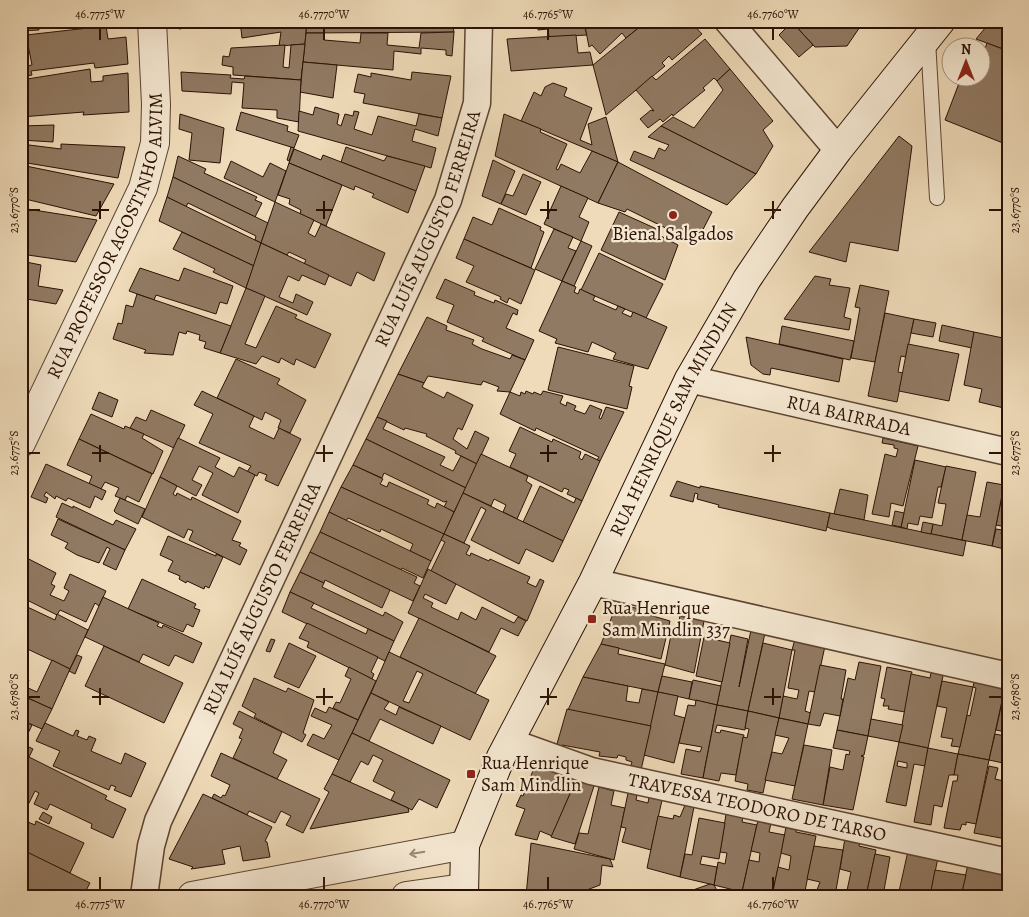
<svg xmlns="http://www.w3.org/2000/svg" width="1029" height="917" font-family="Alegreya,serif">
  <rect width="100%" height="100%" fill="#efdbb9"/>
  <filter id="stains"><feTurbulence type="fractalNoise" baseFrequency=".004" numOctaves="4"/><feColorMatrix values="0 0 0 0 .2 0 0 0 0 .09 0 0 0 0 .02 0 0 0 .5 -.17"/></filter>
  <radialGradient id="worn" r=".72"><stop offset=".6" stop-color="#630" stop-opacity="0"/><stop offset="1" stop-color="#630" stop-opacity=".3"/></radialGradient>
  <g fill="#917a63" stroke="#2b1105" fill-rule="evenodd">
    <polygon points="21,21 38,21 39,30 21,31"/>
    <polygon points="75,21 121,21 76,26"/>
    <polygon points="179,21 228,21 179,29"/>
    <polygon points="240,21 307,21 305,44 279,46 281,32 242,38"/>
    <polygon points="307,21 452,21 454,32 306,33"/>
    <polygon points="537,21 576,21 576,26 584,25 587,35 549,37 548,29 538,30"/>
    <polygon points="584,21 590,21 590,25 594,21 647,21 626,38 622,33 600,54 592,45 589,47"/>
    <polygon points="647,21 690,21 702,34 672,60 669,56 662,63 665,66 606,115 593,65"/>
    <polygon points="791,21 864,21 847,46 815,47"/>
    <polygon points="991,21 1008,21 1008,51 976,39"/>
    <polygon points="792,22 813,45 799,57 779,35"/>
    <polygon points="106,26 108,39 126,37 128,64 95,68 94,63 31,71 32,75 21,77 21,38 23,67 32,65 26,35"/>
    <polygon points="454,32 452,56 446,55 446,50 421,48 421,54 394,51 393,70 303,62 306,33 324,33 324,40 360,43 361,33 388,33 387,45 419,48 421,33"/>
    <polygon points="576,35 578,53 590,52 593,65 511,71 507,39"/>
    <polygon points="705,39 730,69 717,81 714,78 703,88 705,90 673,116 672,114 663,122 660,119 648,128 640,119 651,110 654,111 636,90 652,76 656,80"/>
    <polygon points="987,43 1008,51 1008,145 945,120 961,78 982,78 982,53 983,54"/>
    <polygon points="305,44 301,80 233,75 233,67 222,65 223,56 229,57 231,48 285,45 283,67 289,68 291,45"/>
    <polygon points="303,62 337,65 333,98 300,92"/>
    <polygon points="90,69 91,82 103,81 103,76 128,73 129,112 83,115 84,112 21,117 21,80"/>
    <polygon points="730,69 773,121 763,130 773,146 756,174 661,126 673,117 694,128 723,90 717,81"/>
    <polygon points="181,72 231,75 230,78 244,79 245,76 301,80 299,122 277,118 277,110 242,108 244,83 232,82 231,94 182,91"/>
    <polygon points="412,72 451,76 442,118 363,103 365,94 354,92 358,74 371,77 371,73 411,80"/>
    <polygon points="553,83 567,88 564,96 592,108 580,140 592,145 588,124 606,117 618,162 521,121 534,92 541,96 545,87"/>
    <polygon points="315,107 339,114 337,124 341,126 345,114 353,116 354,111 359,112 354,129 372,135 378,116 416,126 419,114 442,118 438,136 415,129 412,141 436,148 431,168 298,131 299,111 313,115"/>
    <polygon points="241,112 288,126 287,131 299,135 294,148 236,130"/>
    <polygon points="180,114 224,128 220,163 189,160 192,133 179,129"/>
    <polygon points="504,114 541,129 540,132 567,144 556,169 558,170 561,164 580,173 592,151 618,162 598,203 495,156"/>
    <polygon points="54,125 53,142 21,140 21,126"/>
    <polygon points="661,126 756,174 727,205 630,160 634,151 654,159 659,148 665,151 669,145 648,137"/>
    <polygon points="899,136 912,146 898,251 850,242 846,262 809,252"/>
    <polygon points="21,144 61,149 61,144 125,147 118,178 21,162"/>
    <polygon points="291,147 294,148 289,161 287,160"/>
    <polygon points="346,147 384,161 387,156 425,166 416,191 341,162"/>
    <polygon points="294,149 321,160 323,155 416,191 408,213 372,197 374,194 355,186 354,190 289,163"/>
    <polygon points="178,156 206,169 204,173 257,197 255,200 262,203 255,217 173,177"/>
    <polygon points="493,160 515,171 501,204 482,196"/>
    <polygon points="231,161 263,177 270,163 286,171 275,202 224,178"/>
    <polygon points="618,162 712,212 696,243 627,209 625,212 598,203"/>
    <polygon points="289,163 342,185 326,226 300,214 301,210 289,204 290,199 278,195"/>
    <polygon points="21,165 114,184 96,216 21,198"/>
    <polygon points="523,174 541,182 526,215 501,204 506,194 513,196"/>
    <polygon points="173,177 268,223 261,243 255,240 256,236 188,203 186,207 167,197"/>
    <polygon points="561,186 588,198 579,217 589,222 581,241 544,224"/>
    <polygon points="167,197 261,243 254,266 159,221"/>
    <polygon points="275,202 314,220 308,233 315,237 321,224 385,253 374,281 357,272 351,286 304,264 306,260 289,252 287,255 261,243"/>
    <polygon points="21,208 97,220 76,262 21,254"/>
    <polygon points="499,208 541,227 540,230 544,232 531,268 464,239 473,217 492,225"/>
    <polygon points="619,212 659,230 657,234 678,245 665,280 601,250"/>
    <polygon points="554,229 573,237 568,248 576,251 562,281 535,269"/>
    <polygon points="182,232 254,266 246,288 213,272 215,269 173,249"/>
    <polygon points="464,239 535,270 521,304 509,298 507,303 500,299 501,297 466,282 474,266 456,258"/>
    <polygon points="581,241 592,246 574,286 562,281"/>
    <polygon points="261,243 329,275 325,285 302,275 299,281 288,276 279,297 293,303 296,294 313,302 307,315 246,288"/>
    <polygon points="599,253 663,284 646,318 581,290"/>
    <polygon points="21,261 41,265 38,286 63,290 56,304 21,298"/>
    <polygon points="140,268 179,281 184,268 233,286 227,304 220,302 216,314 156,295 154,300 129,291"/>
    <polygon points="815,276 831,279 829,285 850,288 844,317 851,319 849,330 784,319"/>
    <polygon points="445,279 475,292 474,295 494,303 495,300 518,310 517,315 513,313 506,328 534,340 525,360 482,341 484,338 447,322 454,305 436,298"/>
    <polygon points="562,281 576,287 574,292 578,294 580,289 595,296 593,300 616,310 618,306 625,309 622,313 631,317 633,312 667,327 648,369 613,359 616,353 592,342 588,352 555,343 557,339 539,331"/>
    <polygon points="860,285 889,291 875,362 851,358 860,308 855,307"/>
    <polygon points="246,288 265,296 245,344 256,348 276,306 297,315 295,318 331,334 315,368 296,359 294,365 281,358 279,363 262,356 256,364 220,353"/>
    <polygon points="137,294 231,326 220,353 204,348 206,342 199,340 200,335 187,331 186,334 179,332 173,355 144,353 146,350 113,339 118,323 122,324 126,305 133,307"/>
    <polygon points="885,313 914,319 906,357 901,356 898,372 903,373 897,402 868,396"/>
    <polygon points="427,317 447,326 446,330 474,340 472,344 482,349 510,359 512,355 525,360 510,392 497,391 499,387 483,381 481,385 428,376 424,383 398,374"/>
    <polygon points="914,319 936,323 933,337 911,333"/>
    <polygon points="942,325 974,332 972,348 939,341"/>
    <polygon points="782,326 854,341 850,360 779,344"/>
    <polygon points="974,332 1008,339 1008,409 979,402 982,389 964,385"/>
    <polygon points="746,337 843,359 839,382 771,368 770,375 763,374 751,365"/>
    <polygon points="908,344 959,354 949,401 899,391"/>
    <polygon points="558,347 634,366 629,386 632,387 627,409 548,390"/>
    <polygon points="236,359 280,379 277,384 306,400 290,433 278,428 281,420 265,412 262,420 217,398"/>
    <polygon points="398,374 424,383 422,387 444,398 447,392 473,405 462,430 458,428 453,439 467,449 475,431 489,438 477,464 455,453 456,451 426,436 427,434 405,428 404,430 377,417"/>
    <polygon points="202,391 254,416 249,427 274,439 279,428 301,439 278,486 265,480 267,475 259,472 257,476 247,472 251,466 199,443 213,414 194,405"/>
    <polygon points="526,391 533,394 534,392 541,395 543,391 563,396 560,403 566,406 567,402 576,406 574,410 585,414 590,405 602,410 599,418 601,419 606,407 624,412 600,461 597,460 599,457 536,428 535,431 500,414 510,392 520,396 521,392 525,394"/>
    <polygon points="99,392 118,400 112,417 92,409"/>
    <polygon points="151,410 185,425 174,448 130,428 136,417 146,421"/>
    <polygon points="91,414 124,429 125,426 144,434 142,438 163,451 153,474 79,439"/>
    <polygon points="377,417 387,421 383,429 445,457 440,465 453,471 461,456 477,464 466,488 366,439"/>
    <polygon points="520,427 552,442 553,439 581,452 579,458 582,460 585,454 600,461 582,501 567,494 569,490 564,488 562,492 510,467 516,454 509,451"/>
    <polygon points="178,438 220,458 215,467 234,477 239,467 255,475 238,513 202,495 213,473 199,466 192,480 202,485 196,496 160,477"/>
    <polygon points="883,438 918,446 903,506 891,503 889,517 872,514 885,454 896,457 898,449 894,448 894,445 882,443"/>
    <polygon points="79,439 152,474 139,502 127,496 125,500 115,496 119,488 105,482 101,489 89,484 92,476 67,465"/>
    <polygon points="366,439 466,488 454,512 444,507 447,501 444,502 384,473 382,478 353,465"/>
    <polygon points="481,454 528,476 526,481 532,485 517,519 503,512 506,505 494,499 491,506 463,493"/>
    <polygon points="915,460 946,467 941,487 938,487 932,518 920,516 918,525 908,523 907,529 901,527"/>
    <polygon points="46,464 106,491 102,500 95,496 90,508 68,498 66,501 56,496 55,499 46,492 44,496 48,498 46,503 31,497"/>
    <polygon points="353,465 383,479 380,484 387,487 389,482 429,500 427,504 435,508 437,503 454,512 444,534 341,487"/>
    <polygon points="946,466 976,472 962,540 931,534 933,524 942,526 946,504 938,503"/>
    <polygon points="1006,476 1008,477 1008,550 992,546 996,529 1002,530 1001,534 1005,534 1006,527 996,525"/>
    <polygon points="160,477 177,486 173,494 176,496 177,493 191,500 192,497 241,521 232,540 241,543 239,546 247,550 240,565 189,540 193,531 188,529 184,538 142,517"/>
    <polygon points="677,481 700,488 700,486 830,513 826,531 718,507 719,505 697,499 698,494 695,493 693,502 670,496"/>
    <polygon points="987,482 1004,485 992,546 962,540 967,515 980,517"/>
    <polygon points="540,486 574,503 576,498 582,501 563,541 523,522"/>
    <polygon points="341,487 444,534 431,561 410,551 413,544 381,529 380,532 348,518 346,521 329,512"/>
    <polygon points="840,489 868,495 864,520 834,514"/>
    <polygon points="463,493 563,541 553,562 526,549 519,564 471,540 486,510 481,507 464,543 444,534"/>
    <polygon points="120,498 145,509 138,524 116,513 114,511"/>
    <polygon points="62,503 73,508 73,506 113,525 116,520 136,529 125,550 56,517"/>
    <polygon points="895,511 904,513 901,527 892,525"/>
    <polygon points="329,512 431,561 423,578 402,568 401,570 320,532"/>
    <polygon points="830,513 966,541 963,556 832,529 827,527"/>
    <polygon points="58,519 125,550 116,570 103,564 110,549 107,547 99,563 77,555 65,548 68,543 51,535"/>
    <polygon points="923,522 933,524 931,534 921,532"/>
    <polygon points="320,532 417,577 414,583 420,586 413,601 310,552"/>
    <polygon points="444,534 470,546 466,554 470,556 471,553 489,561 490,559 530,577 527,583 536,587 540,579 544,581 527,621 431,571 445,542 441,540"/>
    <polygon points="168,536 216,556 216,554 223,557 209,588 205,586 204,589 187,581 186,583 179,579 180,576 168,571 173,561 160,555"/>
    <polygon points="310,552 390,590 382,608 325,580 324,583 300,572"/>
    <polygon points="21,555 56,573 51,584 55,586 50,595 64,601 69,591 64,588 70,574 106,591 99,606 95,603 86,622 60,610 57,615 21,597"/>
    <polygon points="428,569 456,584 446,604 425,594 423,598 433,603 431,607 458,620 461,612 476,620 482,607 514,623 518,617 526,621 518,636 501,628 489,652 408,613"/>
    <polygon points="300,572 324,583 322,587 383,616 385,612 403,622 394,641 290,592"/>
    <polygon points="142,579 196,604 194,608 200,610 193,627 187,624 183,632 128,609"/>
    <polygon points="290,592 314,603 311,608 366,634 368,629 394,641 385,661 282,612"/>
    <polygon points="103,597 159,623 157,626 162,628 163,625 202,643 193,663 175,655 169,666 143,654 139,662 85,637"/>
    <polygon points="21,604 55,620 57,614 88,630 70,669 21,646"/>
    <polygon points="617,604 640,609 639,612 670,621 661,659 601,644"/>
    <polygon points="680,616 704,621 694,673 665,665 672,630 677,631"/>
    <polygon points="419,618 496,656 475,694 400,657"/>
    <polygon points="307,623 378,657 371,672 374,674 372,679 307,647 309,642 299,638"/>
    <polygon points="751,630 765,633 748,711 717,705 731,635 748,639 739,687"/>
    <polygon points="704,637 730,643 722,682 696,676"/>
    <polygon points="271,639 275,640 270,652 266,651"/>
    <polygon points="795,639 825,646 815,692 809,691 805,711 811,713 808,724 779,718 783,696 797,699 799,690 788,688 795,650 792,650"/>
    <polygon points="289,643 316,656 299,688 274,677"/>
    <polygon points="763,643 792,650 779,718 748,711"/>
    <polygon points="601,644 619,648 618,654 665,664 658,692 583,677"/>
    <polygon points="104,646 183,683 164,723 85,686"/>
    <path d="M389 652 489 700 470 740 371 693ZM417 671 423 674 409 703 403 701Z"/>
    <polygon points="77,655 82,657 75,674 69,671"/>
    <polygon points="52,660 70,669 52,709 21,695 21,677 29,680 26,687 37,692"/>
    <polygon points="859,662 881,666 868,736 837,730 848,678 855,680"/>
    <polygon points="820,665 846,670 841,699 843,699 840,716 824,713 820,726 808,724"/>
    <polygon points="349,667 376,681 358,720 333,708 336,702 340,703 351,679 345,676"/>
    <polygon points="887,667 912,672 905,712 888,709 889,706 883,706 885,699 881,698"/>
    <polygon points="932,668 944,671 928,748 899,742 911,674 930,678"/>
    <polygon points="662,676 692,682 689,699 658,692"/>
    <polygon points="583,677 628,686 626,701 639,703 642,689 658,692 651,726 568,710"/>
    <polygon points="975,677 1006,683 989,760 958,754 967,715 970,716 976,688 973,687"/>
    <polygon points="254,678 286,692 288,688 314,700 303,733 306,735 302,742 254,717 256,714 242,706"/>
    <polygon points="693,680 721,686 717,705 689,699"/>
    <polygon points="942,681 973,687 960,747 951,746 953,739 941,737 947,708 937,706"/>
    <polygon points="1006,683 1008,683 1008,764 989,760 995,734 1005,736 1006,732 996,730"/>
    <polygon points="658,692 678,696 674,715 685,718 674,763 644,755"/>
    <polygon points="371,693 389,702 384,709 396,715 399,707 441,726 433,744 380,719 369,741 352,733"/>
    <polygon points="21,695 52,709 42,729 21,720"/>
    <polygon points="696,700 717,705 703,778 681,774 686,749 700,752 702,747 679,743 688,705 695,706"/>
    <polygon points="717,705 748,711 745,730 717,725 715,732 720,733 721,730 744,735 736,775 721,773 719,781 703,778"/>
    <polygon points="329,707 358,720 339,760 307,745 313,734 324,739 332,725 311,716 315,708 326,713"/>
    <polygon points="567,709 651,726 641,770 630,768 632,762 626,760 626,757 618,755 617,758 599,756 600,752 562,745 561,752 552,751 554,743 557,744"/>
    <polygon points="239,711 282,732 273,753 287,760 277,779 233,758 242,739 239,738 243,729 233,724"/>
    <polygon points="748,711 779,718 763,793 747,790 748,784 735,781 743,737 747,738 749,729 745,728"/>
    <polygon points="779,718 808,724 795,786 765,780 772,752 782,754 789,738 775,735"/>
    <polygon points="871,719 903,725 899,742 868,736"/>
    <polygon points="21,720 32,725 23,744 21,743"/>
    <polygon points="45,723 73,736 76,730 79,731 77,736 87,740 89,736 96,739 91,751 121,764 125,753 146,763 131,797 114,790 116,787 111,785 109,790 53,766 60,751 36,741"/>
    <polygon points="837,730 868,736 864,755 861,756 864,757 853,810 823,805 830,767 843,770 846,754 849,755 850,751 833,748"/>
    <polygon points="352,733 450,780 437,808 419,799 412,810 391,800 395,792 373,781 383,760 373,755 368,765 361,761 350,782 332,774"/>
    <path d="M899 742 928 748 925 766 914 764 906 806 886 802ZM898 761 907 763V768L897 766Z"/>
    <polygon points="21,743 33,749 23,769 21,768"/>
    <polygon points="804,745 832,750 823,805 792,799"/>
    <polygon points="928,748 958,754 954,775 949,775 942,807 934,805 931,825 914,822"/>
    <polygon points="221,753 320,799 303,833 286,825 291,816 281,811 275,823 249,811 247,815 212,798 214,794 221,798 223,795 225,796 230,785 211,776"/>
    <polygon points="958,754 989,760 976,824 966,822 966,825 962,824 960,830 944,828 953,781 957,781 958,775 954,775"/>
    <polygon points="29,757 107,796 105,799 126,809 113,838 91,828 92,824 50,804 47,810 34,804 39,793 35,791 28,805 21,802 21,773"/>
    <polygon points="989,766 998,768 995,779 1008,782 1006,839 974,833"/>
    <polygon points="534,768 544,769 576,780 552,836 540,831 537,840 515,835 525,809 516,806 521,795 523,796"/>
    <polygon points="332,774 408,808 409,812 310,829 329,792 324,789"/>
    <polygon points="576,780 594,786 575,844 551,837"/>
    <polygon points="599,787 614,791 611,805 625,808 614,860 574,849 579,833 588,834"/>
    <polygon points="628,793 637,795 636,800 648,803 649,797 662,800 651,850 622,842 626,828 621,827"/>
    <polygon points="203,794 272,827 265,841 267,842 270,857 243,861 240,846 222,850 225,864 191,869 193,867 169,859"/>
    <polygon points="21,802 26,804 21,814"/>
    <polygon points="685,805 694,807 680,877 647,868 658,816 673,819 674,815 680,817"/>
    <polygon points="43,812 52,817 49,824 39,819"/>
    <polygon points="726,814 743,817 742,822 757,825 742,892 714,885 718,862 725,864 727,853 720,852"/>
    <polygon points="699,818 725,823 719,859 702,856 700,864 717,867 714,885 680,877 685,854 692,855"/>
    <polygon points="758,820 771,823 769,832 785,835 772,896 755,896 742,892 749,860 759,862 760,853 751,851"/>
    <polygon points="36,821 84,843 70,873 22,850 21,838 28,822 35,825"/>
    <polygon points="786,827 796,829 796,832 816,836 804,896 772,896 778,867 789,870 791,856 781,853"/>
    <polygon points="845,838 860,841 859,846 876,850 866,896 835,896 836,892 846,895 851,872 840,869"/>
    <polygon points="531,843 610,859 613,867 602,865 600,885 571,896 526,896"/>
    <polygon points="814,846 843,850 835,896 823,896 825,892 817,890 820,882 807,879"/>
    <polygon points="21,849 90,883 83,896 71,896 66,893 66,896 21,896"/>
    <polygon points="908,851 938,858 930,896 923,896 924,893 920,892 919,896 898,896"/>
    <polygon points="875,854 890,857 883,896 873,894 873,896 866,896"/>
    <polygon points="968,864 1008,873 1008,896 961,896"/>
    <polygon points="935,870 966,875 961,896 941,896 941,893 931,891"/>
    <polygon points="710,884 714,885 720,896 676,896"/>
    <polygon points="804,892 819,896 804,896"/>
  </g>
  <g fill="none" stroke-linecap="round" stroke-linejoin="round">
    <defs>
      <polyline id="service" points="928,40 937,198"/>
      <g id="minor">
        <polyline points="728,21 838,150"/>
        <path id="s1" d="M689 379 1008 452"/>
        <polyline points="593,582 1008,676"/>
        <path id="s2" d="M510 742 591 771 1008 862"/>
        <path id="s3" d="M144 896 151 846 158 821 448 200 477 103 479 21"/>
      </g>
      <g id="tertiary">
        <path id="s4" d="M21 443 143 188 155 143 156 104 152 21"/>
        <polyline points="192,896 465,845"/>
        <polyline points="406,896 463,888"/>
      </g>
      <g id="secondary">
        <path id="s5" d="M464 896 465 845 501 757 593 582 689 379 747 279 795 208 838 150 941 21"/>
      </g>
    </defs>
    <use href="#service" stroke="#5c4432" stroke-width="16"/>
    <use href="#minor" stroke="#5c4432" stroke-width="29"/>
    <use href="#tertiary" stroke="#5c4432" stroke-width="30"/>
    <use href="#secondary" stroke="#2b1105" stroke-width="30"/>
    <use href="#service" stroke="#f5e8d2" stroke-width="14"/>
    <use href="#minor" stroke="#f5e8d2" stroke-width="26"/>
    <use href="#tertiary" stroke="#f5e8d2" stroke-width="28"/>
    <use href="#secondary" stroke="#f5e8d2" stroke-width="28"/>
  </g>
  <defs><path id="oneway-shaft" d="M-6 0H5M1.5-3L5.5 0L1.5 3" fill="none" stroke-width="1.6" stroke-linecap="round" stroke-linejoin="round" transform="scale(1.25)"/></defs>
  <use stroke="#9a8776" href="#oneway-shaft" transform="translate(417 853) rotate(170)"/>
  <path fill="none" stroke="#2b1105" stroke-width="2" d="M100 28V40M324 28V40M548 28V40M773 28V40M100 201V219M324 201V219M548 201V219M773 201V219M28 210H40M92 210H109M316 210H333M540 210H557M764 210H781M989 210H1002M100 445V462M324 445V462M548 445V462M773 445V462M28 453H40M92 453H109M316 453H333M540 453H557M764 453H781M989 453H1002M100 688V705M324 688V705M548 688V705M773 688V705M28 697H40M92 697H109M316 697H333M540 697H557M764 697H781M989 697H1002M100 877V890M324 877V890M548 877V890M773 877V890"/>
  <g fill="#8f2418" stroke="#f5e8d2" stroke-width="2">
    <circle cx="673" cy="215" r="5"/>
    <rect x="587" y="614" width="10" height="10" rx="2.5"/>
    <rect x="466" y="769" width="10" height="10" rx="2.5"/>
  </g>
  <g text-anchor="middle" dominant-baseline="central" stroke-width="4.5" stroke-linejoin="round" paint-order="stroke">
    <g font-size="19" fill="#2b1105" stroke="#f5e8d2">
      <text stroke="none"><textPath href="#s3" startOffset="728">RUA LUÍS AUGUSTO FERREIRA</textPath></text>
      <text stroke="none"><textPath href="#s4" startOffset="226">RUA PROFESSOR AGOSTINHO ALVIM</textPath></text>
      <text stroke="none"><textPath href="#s1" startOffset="164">RUA BAIRRADA</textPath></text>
      <text stroke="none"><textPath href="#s5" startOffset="525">RUA HENRIQUE SAM MINDLIN</textPath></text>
      <text stroke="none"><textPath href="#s3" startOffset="322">RUA LUÍS AUGUSTO FERREIRA</textPath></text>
      <text stroke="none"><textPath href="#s2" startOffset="256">TRAVESSA TEODORO DE TARSO</textPath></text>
    </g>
    <g font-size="19" fill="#2b1105" stroke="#f5e8d2" text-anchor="start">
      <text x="673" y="234" text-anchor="middle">Bienal Salgados</text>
      <text x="602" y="608">Rua Henrique<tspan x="602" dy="22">Sam Mindlin 337</tspan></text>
      <text x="481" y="763">Rua Henrique<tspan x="481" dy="22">Sam Mindlin</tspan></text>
    </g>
  </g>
  <rect width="1029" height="917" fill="none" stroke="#efdbb9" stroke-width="55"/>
  <g transform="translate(966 62)"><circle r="24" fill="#f5e8d2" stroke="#a49280"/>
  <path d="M0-4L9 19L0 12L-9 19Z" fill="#8f2418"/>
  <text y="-8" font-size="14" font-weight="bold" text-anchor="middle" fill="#2b1105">N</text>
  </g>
  <rect x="28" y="28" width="974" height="862" fill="none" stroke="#2b1105" stroke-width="2"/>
  <g font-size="12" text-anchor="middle" fill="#2b1105">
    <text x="100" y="18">46.7775°W</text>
    <text x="324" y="18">46.7770°W</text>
    <text x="548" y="18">46.7765°W</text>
    <text x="773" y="18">46.7760°W</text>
    <text transform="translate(14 210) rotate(-90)" y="4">23.6770°S</text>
    <text transform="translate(1015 210) rotate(-90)" y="4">23.6770°S</text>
    <text transform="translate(14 453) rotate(-90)" y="4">23.6775°S</text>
    <text transform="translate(1015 453) rotate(-90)" y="4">23.6775°S</text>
    <text transform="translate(14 697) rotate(-90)" y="4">23.6780°S</text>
    <text transform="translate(1015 697) rotate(-90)" y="4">23.6780°S</text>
    <text x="100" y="908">46.7775°W</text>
    <text x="324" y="908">46.7770°W</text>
    <text x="548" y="908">46.7765°W</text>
    <text x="773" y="908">46.7760°W</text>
  </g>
  <rect width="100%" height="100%" filter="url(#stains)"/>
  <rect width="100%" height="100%" fill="url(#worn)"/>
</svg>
